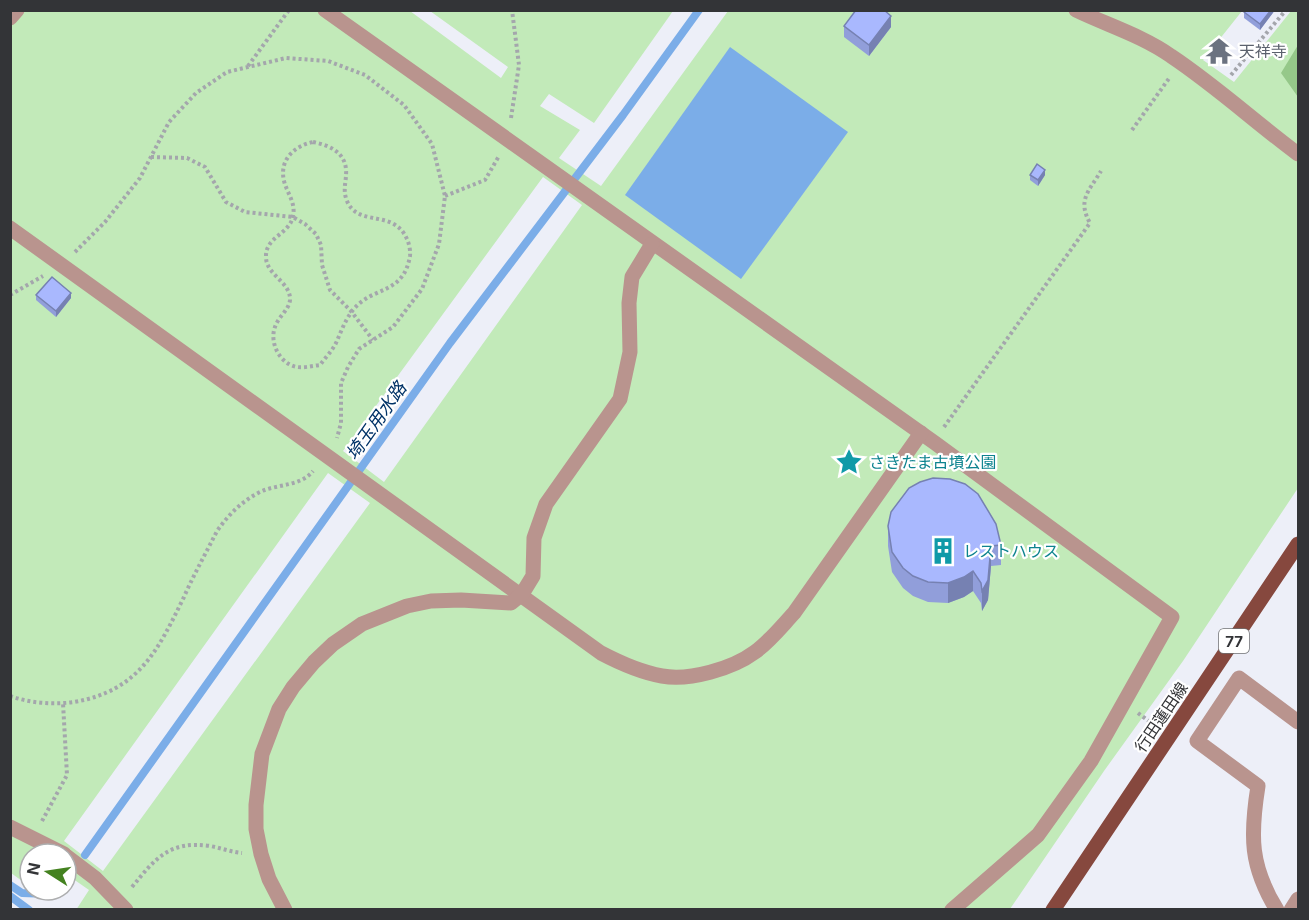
<svg xmlns="http://www.w3.org/2000/svg" width="1309" height="920" font-family="Inter,'Noto Sans JP',sans-serif">
  <rect width="100%" height="100%" fill="#edeff8"/>
  <path fill="#c2eab9" fill-rule="evenodd" d="M11 11H410L501 78 508 67 430 11H673L594 123 549 94 540 106 580 130 559 158 601 186 728 11H1242L1203 60 1234 82 1291 11H1298V488L1183 661 1104 771 1010 909 76 910 89 890 66 874V854H30L29 886 11 873ZM543 177 582 205 384 482 343 451ZM328 473 370 503 103 871 64 841Z"/>
  <polygon fill="#95c889" points="1298,45 1298,97 1281,73"/>
  <polygon fill="#7bade8" points="730,47 848,132 741,279 625,195"/>
  <g fill="none" stroke-linecap="round" stroke-linejoin="round">
    <g stroke="#7bade8" stroke-width="8">
      <polyline points="85,855 450,343 623,115 699,10"/>
      <polyline points="66,880 70,877"/>
      <polyline points="10,885 22,893 50,894 54,890"/>
      <polyline points="10,896 29,910"/>
    </g>
    <g stroke="#a4a6ac" stroke-width="4" stroke-dasharray="3 3" stroke-linecap="butt">
      <polyline points="248,66 289,10"/>
      <polyline points="1231,75 1286,10"/>
      <polyline points="511,118 519,65 512,10"/>
      <polyline points="1132,130 1170,77"/>
      <path d="M313 142C328 145 344 151 346 169 347 181 342 189 347 201 356 223 383 214 398 227 406 233 411 246 410 256 403 296 373 285 353 310 345 320 341 332 336 343 332 351 325 358 320 365 312 366 304 368 297 367 280 364 269 343 275 327 278 317 289 310 290 300 291 282 266 275 266 257 265 237 290 234 293 216 296 203 287 193 284 181 279 160 294 146 313 142Z"/>
      <polyline points="151,157 187,158 205,167 226,202 245,212 293,217 305,224 316,234 321,245 322,265 330,290 351,311 373,340"/>
      <polyline points="445,196 485,180 499,156"/>
      <polyline points="75,252 105,222 140,178 169,122 196,93 227,72 286,58 328,61 365,75 404,105 432,144 445,196 439,244 422,289 393,327 359,349 348,367 341,383 341,423 337,438"/>
      <polyline points="10,295 43,276"/>
      <path d="M944 427 1090 223C1077 200 1089 191 1101 171"/>
      <path d="M10 696C30 703 53 705 74 702 139 691 158 650 184 597 194 574 206 553 217 531 229 514 243 500 262 491 279 484 301 486 313 471"/>
      <polyline points="1138,713 1150,722"/>
      <polyline points="42,821 67,775 63,703"/>
      <path d="M132 887C155 859 169 840 210 846 221 848 231 852 242 853"/>
    </g>
    <g stroke="#b9948e" stroke-width="15">
      <polyline points="325,10 935,443 1172,617 1091,761 1038,835 952,910"/>
      <path d="M1076 10C1107 25 1143 36 1171 56 1216 86 1255 122 1298 154"/>
      <polyline points="10,18 17,10"/>
      <path d="M10 228 601 653C620 663 640 672 662 676 689 681 732 669 755 652 770 641 781 627 794 613L921 433"/>
      <polyline points="10,827 64,854"/>
      <polyline points="66,856 95,878 126,910"/>
      <polyline points="285,910 269,879 261,854 256,829 256,805 262,754 279,709 293,687 314,662 333,644 362,624 407,606 431,601 461,600 511,603 522,594 533,576 534,538 546,504 620,399 630,352 629,303 632,277 652,244"/>
      <path d="M1277 910C1250 866 1250 836 1258 786L1197 741 1239 678 1298 722"/>
      <polyline points="1291,910 1298,899"/>
    </g>
    <polyline stroke="#86483e" stroke-width="15" points="1053,910 1298,544"/>
  </g>
  <g fill="#919eda">
    <polygon points="1246,10 1275,10 1260,30 1244,18 1244,12"/>
    <polygon points="844,26 891,27 869,56 844,37"/>
    <polygon points="1030,175 1045,175 1038,186 1030,180"/>
    <polygon points="36,295 71,298 56,317 36,300"/>
    <polygon points="888,526 1001,545 1001,565 991,566 988,600 982,611 981,603 973,591 964,597 948,603 928,602 913,596 903,588 892,572 888,546"/>
  </g>
  <g fill="#7681b2">
    <polygon points="1271,10 1275,10 1260,30 1260,24"/>
    <polygon points="891,16 891,27 869,56 869,45"/>
    <polygon points="1045,170 1045,175 1038,186 1038,180"/>
    <polygon points="71,293 71,298 56,317 56,311"/>
    <polygon points="991,546 991,566 988,600 982,611 982,591"/>
    <polygon points="973,571 973,591 964,597 948,603 948,583"/>
  </g>
  <g fill="#a9b8fe" stroke="#7681b2" stroke-width="1.5">
    <polygon points="856,10 884,10 891,16 869,45 844,26"/>
    <polygon points="1246,10 1271,10 1260,24 1244,12"/>
    <polygon points="1037,164 1045,170 1038,180 1030,175"/>
    <polygon points="52,277 71,293 56,311 36,295"/>
    <polygon points="933,478 950,479 965,484 978,494 996,524 1001,545 991,546 988,580 982,591 981,583 973,571 964,577 948,583 928,582 913,576 903,568 892,552 888,526 891,512 909,488 920,482"/>
  </g>
  <defs>
    <symbol id="temple-bare" viewBox="-9 -9 18 18"><path d="M0-6L5-2H3V0L6.5 2.5H4V6H1.5V3h-3V6H-4V2.5H-6.5L-3 0V-2H-5Z" fill="#6b7280" stroke="#fff" stroke-width="2.5" paint-order="stroke"/></symbol>
    <symbol id="sight-bare" viewBox="-9 -9 18 18"><path d="M0-6L1.8-2.2L6-1.7L2.9 1.2L3.7 5.4L0 3.3L-3.7 5.4L-2.9 1.2L-6-1.7L-1.8-2.2Z" fill="#0f9aa8" stroke="#fff" stroke-width="2.5" paint-order="stroke"/></symbol>
    <symbol id="building-bare" viewBox="-9 -9 18 18"><path d="M-4-6H4V6H1V3H-1V6H-4ZM-2.5-4.3h1.7v1.8h-1.7ZM.8-4.3h1.7v1.8H.8ZM-2.5-1h1.7V.8h-1.7ZM.8-1h1.7V.8H.8Z" fill="#0f9aa8" stroke="#fff" stroke-width="2.5" paint-order="stroke"/></symbol>
  </defs>
  <g fill-rule="evenodd">
    <use href="#temple-bare" x="1200" y="32" width="38" height="38"/>
    <use href="#sight-bare" x="830" y="443" width="38" height="38"/>
    <use href="#building-bare" x="924" y="532" width="38" height="38"/>
  </g>
  <g text-anchor="middle" dominant-baseline="central" stroke-width="4.5" stroke-linejoin="round" paint-order="stroke">
    <rect fill="#fff" stroke="#707173" stroke-width="1.5" x="1219" y="629" width="30" height="24" rx="4.5"/>
    <g font-size="15" font-weight="bold" fill="#333437">
      <text x="1234" y="641">77</text>
    </g>
    <g font-size="16" fill="#5b616d" stroke="#fff" text-anchor="start">
      <text x="1239" y="51">天祥寺</text>
    </g>
    <g font-size="16" fill="#0d838f" stroke="#fff" text-anchor="start">
      <text x="869" y="462">さきたま古墳公園</text>
      <text x="963" y="551">レストハウス</text>
    </g>
    <g font-size="16" fill="#333437" stroke="#fff">
      <text transform="translate(1161 717) rotate(-56)">行田蓮田線</text>
    </g>
    <g font-size="18" font-style="italic" fill="#003267" stroke="#fff">
      <text transform="translate(376 421) rotate(-55)">埼玉用水路</text>
    </g>
  </g>
  <rect width="1309" height="920" fill="none" stroke="#333437" stroke-width="24"/>
  <g transform="translate(48 872) rotate(282)"><circle r="28" fill="#ffffff" stroke="#adaeaf" stroke-width="1.5"/>
  <path d="M0-4.5L10 22L0 15L-10 22Z" fill="#448220"/>
  <text y="-9" font-size="16" font-weight="bold" text-anchor="middle" fill="#333437">N</text>
  </g>
</svg>
